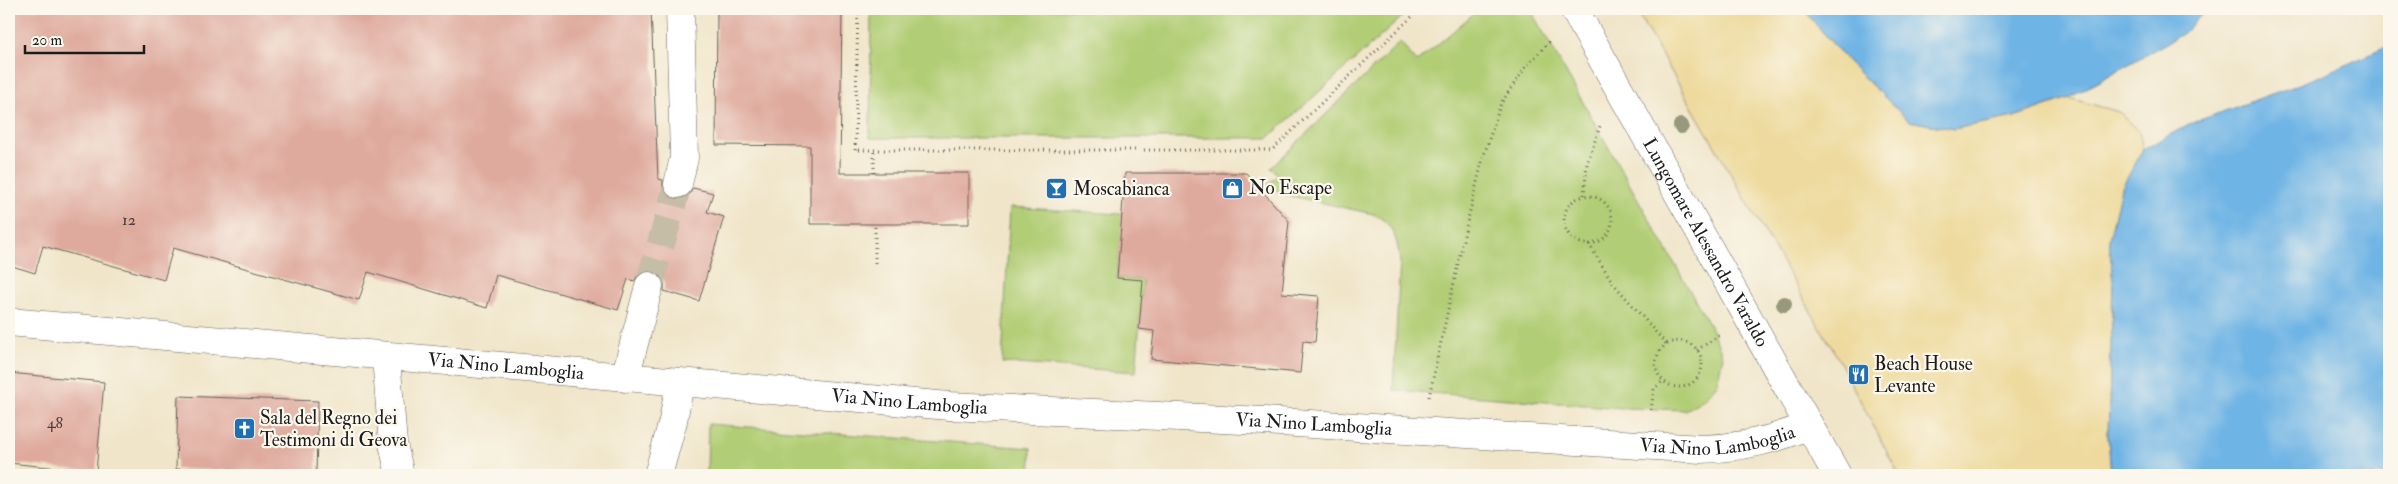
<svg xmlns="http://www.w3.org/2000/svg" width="2398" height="484" font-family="'IM FELL Double Pica',serif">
  <rect width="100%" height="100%" fill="#fbf7ec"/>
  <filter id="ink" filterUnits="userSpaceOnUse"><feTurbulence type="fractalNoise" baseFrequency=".02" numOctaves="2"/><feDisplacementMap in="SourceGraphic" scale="10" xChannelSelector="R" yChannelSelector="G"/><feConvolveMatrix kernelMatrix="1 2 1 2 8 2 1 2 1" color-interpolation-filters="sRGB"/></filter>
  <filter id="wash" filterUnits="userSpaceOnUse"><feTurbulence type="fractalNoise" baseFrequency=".0096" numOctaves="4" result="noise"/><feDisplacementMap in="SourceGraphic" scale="20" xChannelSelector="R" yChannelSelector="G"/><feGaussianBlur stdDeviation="1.12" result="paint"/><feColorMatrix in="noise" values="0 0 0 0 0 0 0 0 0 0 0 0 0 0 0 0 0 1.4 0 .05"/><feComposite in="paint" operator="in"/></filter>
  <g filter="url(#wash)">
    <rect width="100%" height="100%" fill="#f0e5c9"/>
    <g fill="#b1cd74" stroke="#667448">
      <polygon points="871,9 1411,9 1268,138 870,138"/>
      <path d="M1479 9H1530L1710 326 1723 356 1717 384 1704 399 1685 410 1623 408 1393 390 1400 261C1397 240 1394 223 1373 214L1282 194 1266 186 1279 175 1271 168 1400 42 1417 62Z"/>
      <polygon points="1010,207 1135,215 1120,247 1117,278 1143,280 1136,372 1002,363"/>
      <polygon points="708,424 1031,448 1031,475 707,475"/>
    </g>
    <polygon fill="#eeda9e" stroke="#857b5d" points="1635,9 1803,9 1850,64 1909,121 1954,129 2014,117 2069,98 2119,112 2139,131 2143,150 2121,189 2109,239 2113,283 2108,436 2111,475 1899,475 1839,360"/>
    <g fill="#6eb4e5" stroke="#456880">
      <polygon points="1803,9 2207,9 2184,33 2069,98 2014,117 1954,129 1909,121 1850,64"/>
      <polygon points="2389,46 2389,475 2111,475 2108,436 2113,283 2109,239 2121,189 2143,150 2189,124 2313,79"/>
    </g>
    <g id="blocks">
      <g fill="#dfaa9e">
        <polygon points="9,9 651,9 658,179 663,180 663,189 668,196 674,199 683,199 690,194 693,188 713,193 707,212 724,217 699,301 664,291 664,281 660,275 652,271 644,271 638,275 634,281 628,279 618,310 496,275 487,308 368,272 359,300 173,248 164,280 43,246 35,273 9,265"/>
        <polygon points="717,9 842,9 840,173 969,173 969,224 810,224 810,146 716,145"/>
        <polygon points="1125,173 1246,173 1289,221 1282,293 1319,296 1315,342 1303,341 1300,373 1151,359 1154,331 1139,329 1143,280 1117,278"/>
        <polygon points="9,373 104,382 96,472 9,463"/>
        <polygon points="178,396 318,401 316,474 176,469"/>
      </g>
    </g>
  </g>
  <g filter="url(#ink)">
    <use href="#blocks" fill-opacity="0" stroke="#666259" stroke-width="1"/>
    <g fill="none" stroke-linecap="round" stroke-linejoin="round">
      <polyline stroke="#c6bda6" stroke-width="28" stroke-dasharray="28 14" stroke-linecap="butt" points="649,286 678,184"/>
      <defs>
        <g id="minor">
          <path id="s1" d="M1574 9 1837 475"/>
          <polyline points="678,184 684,158 680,9"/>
          <path id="s2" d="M9 322 949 406 1264 421 1701 449C1740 448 1773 441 1809 425"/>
          <polyline points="386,357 393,444 400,475"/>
          <polyline points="625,378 649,286"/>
          <polyline points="658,475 673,421 680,383"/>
        </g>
      </defs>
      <use href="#minor" stroke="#666259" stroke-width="29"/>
      <g stroke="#666259" stroke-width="3" stroke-dasharray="1 4" stroke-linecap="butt">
        <polyline points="858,9 855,150 1272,150 1420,9"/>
        <polyline points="874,173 874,150"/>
        <polyline points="1584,195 1587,164 1600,126"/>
        <circle cx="1588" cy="220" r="24"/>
        <polyline points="1589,244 1613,283 1667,345"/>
        <polyline points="875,263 875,224"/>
        <circle cx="1679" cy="364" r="23"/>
        <polyline points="1697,350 1720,335"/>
        <polyline points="1429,397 1466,227 1483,158 1501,103 1525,68 1551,40"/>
        <polyline points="1651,410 1654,389 1663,381"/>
      </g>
      <use href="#minor" stroke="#fff" stroke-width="28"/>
    </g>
    <g fill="#98997b">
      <circle cx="1681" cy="126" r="8"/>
      <circle cx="1784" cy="304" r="8"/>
    </g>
  </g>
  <defs>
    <symbol id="shop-square" viewBox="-11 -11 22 22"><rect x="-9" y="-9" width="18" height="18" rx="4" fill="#1f6fb2" stroke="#fbf7ec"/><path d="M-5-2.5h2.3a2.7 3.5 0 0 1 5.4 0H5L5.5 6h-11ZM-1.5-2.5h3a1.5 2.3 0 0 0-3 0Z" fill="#fff"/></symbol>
    <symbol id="bar-square" viewBox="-11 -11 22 22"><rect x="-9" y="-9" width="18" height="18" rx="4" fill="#1f6fb2" stroke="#fbf7ec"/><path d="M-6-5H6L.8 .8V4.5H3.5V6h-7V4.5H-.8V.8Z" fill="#fff"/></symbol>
    <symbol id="restaurant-square" viewBox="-11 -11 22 22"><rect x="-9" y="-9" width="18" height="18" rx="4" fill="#1f6fb2" stroke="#fbf7ec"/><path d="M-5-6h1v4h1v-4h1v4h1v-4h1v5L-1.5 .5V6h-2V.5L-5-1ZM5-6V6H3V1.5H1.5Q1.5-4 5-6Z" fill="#fff"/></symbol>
    <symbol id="church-square" viewBox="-11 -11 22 22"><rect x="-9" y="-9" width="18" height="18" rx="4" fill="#1f6fb2" stroke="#fbf7ec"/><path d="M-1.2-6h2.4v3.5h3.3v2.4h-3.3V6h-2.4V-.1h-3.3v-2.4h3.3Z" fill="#fff"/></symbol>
  </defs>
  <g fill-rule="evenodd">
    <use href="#shop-square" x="1220" y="176" width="25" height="25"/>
    <use href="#bar-square" x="1044" y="176" width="25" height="25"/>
    <use href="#restaurant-square" x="1846" y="362" width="25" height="25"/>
    <use href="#church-square" x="232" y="416" width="25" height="25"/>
  </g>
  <g text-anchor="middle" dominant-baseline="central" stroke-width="4.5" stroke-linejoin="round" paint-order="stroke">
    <g font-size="16" fill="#4d403c">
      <text x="129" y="220">12</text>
      <text x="55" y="423">48</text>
    </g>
    <g font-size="19" fill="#1c1c1c" stroke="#fbf7ec" text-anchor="start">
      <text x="1249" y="188">No Escape</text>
      <text x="1073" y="189">Moscabianca</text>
      <text x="1874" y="364">Beach House<tspan x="1874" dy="22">Levante</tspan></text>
      <text x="260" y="418">Sala del Regno dei<tspan x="260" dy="22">Testimoni di Geova</tspan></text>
    </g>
    <g font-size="19" fill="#1c1c1c" stroke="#fbf7ec">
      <text stroke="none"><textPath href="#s1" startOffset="268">Lungomare Alessandro Varaldo</textPath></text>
      <text stroke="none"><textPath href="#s2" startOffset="499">Via Nino Lamboglia</textPath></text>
      <text stroke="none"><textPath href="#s2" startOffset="904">Via Nino Lamboglia</textPath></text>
      <text stroke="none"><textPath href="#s2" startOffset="1309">Via Nino Lamboglia</textPath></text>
      <text stroke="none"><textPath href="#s2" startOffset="1714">Via Nino Lamboglia</textPath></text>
    </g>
  </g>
  <rect width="2398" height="484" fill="none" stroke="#fbf7ec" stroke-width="30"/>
  <path d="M25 45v8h119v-8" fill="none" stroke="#1c1c1c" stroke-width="2.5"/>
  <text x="32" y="45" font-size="15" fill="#1c1c1c" stroke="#fbf7ec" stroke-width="4" paint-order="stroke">20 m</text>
</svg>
